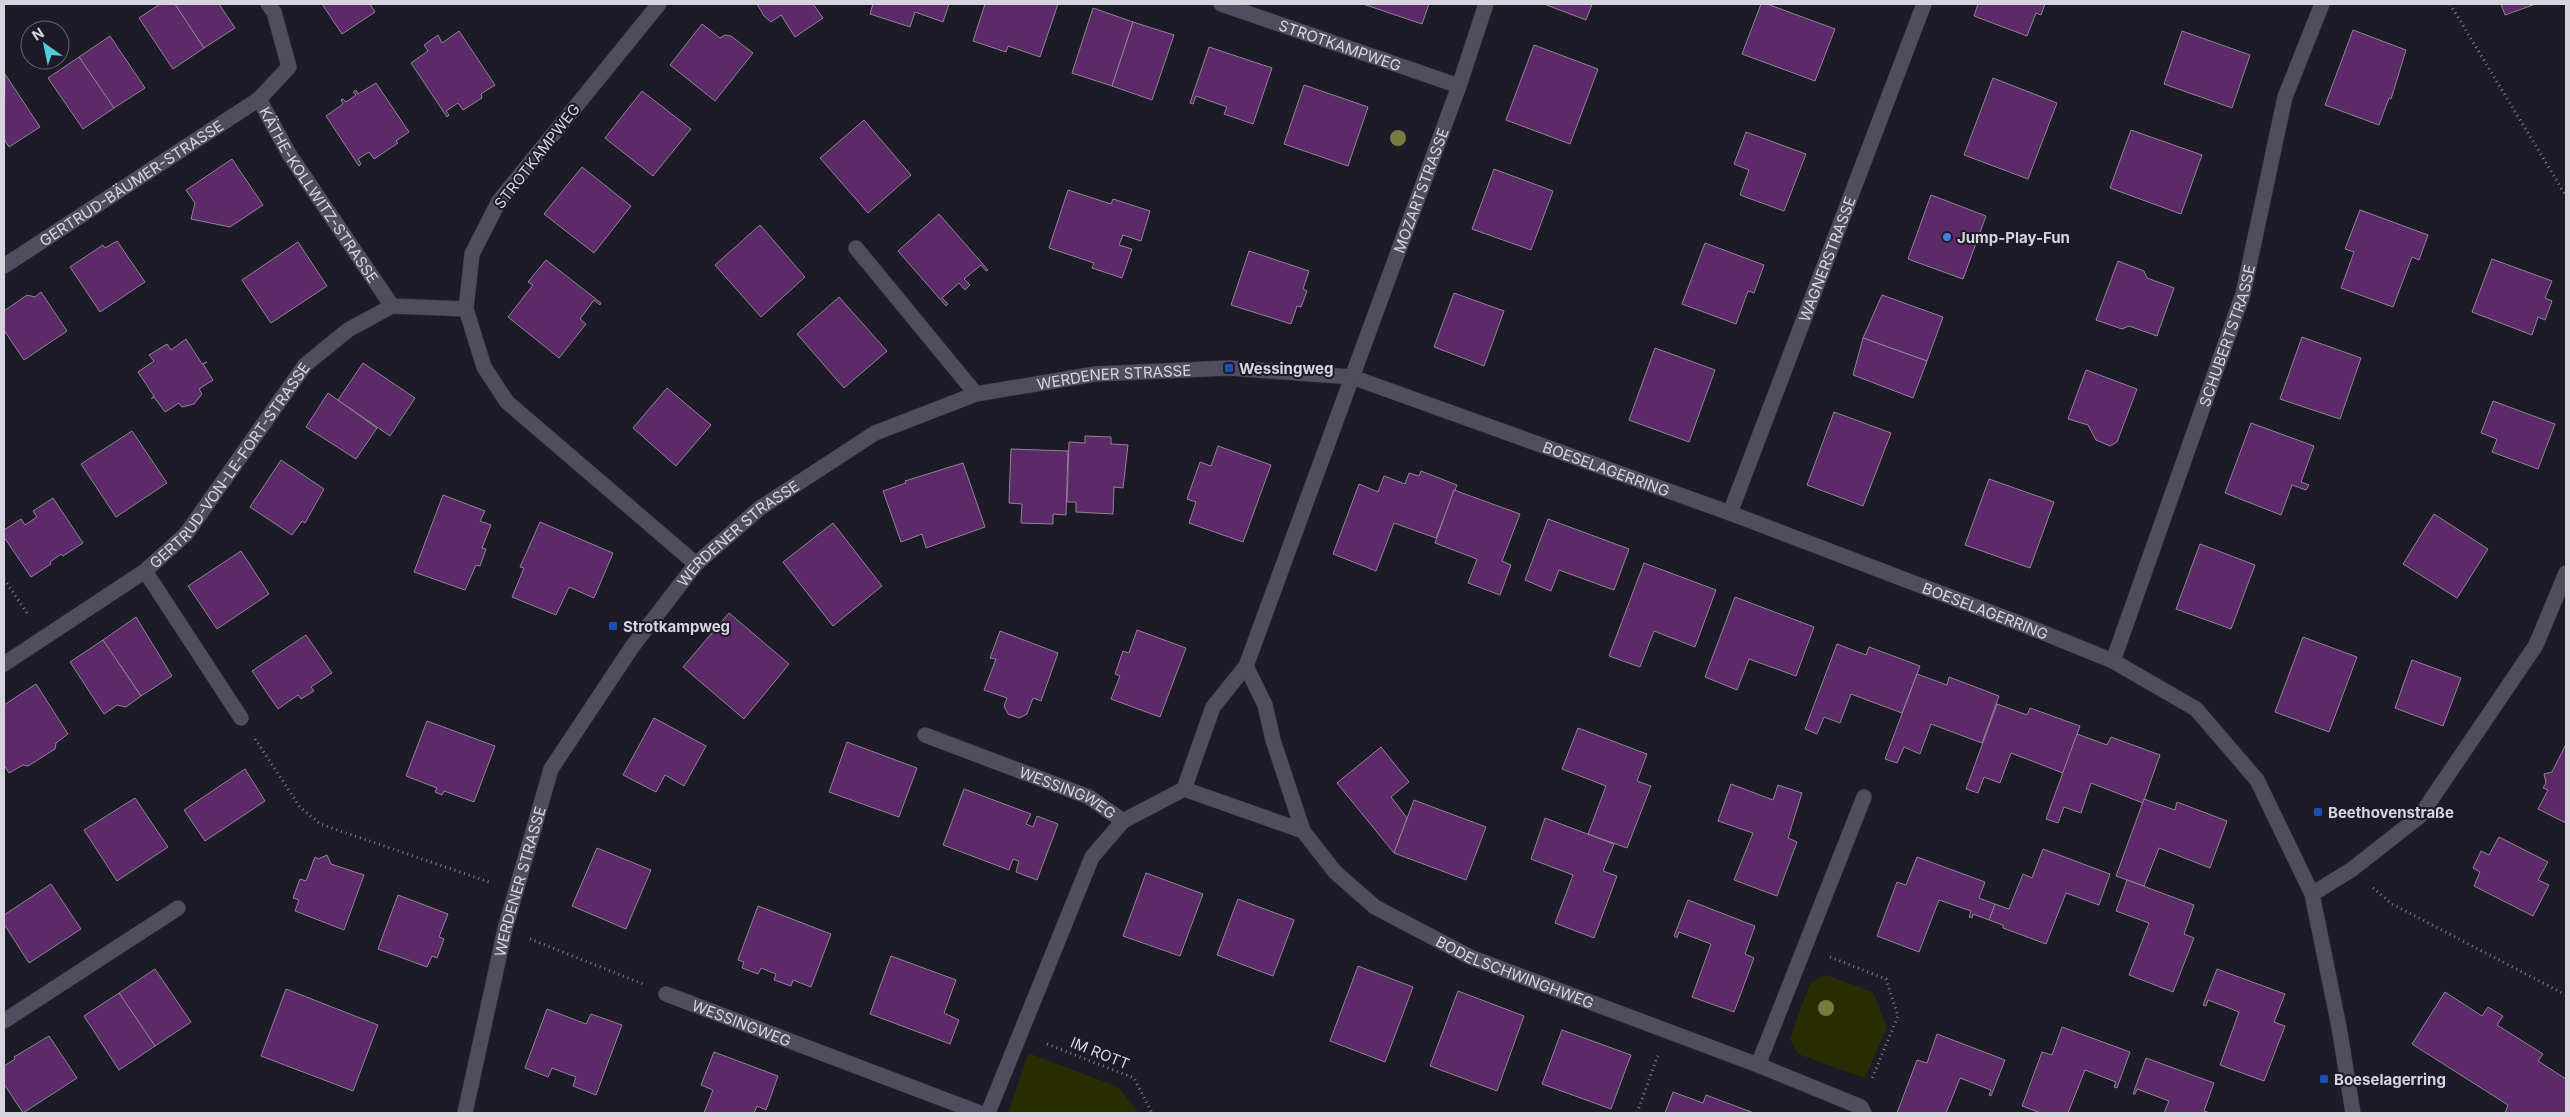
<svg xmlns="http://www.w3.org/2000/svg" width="2570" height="1117" font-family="Inter,sans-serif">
  <rect width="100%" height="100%" fill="#1d1b28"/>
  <g fill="#292d04">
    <polygon points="1826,975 1873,992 1887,1027 1865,1078 1798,1054 1790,1039 1810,983"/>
    <polygon points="1028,1053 1118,1087 1139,1113 1008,1113"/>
  </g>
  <g fill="#5c2a69" stroke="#8f8492">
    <polygon points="160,4 175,4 204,48 173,69 139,18"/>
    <polygon points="175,4 219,4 235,28 204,48"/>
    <polygon points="322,4 370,4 375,12 342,34"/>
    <polygon points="757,4 813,4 823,18 795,37 781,15 771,22 764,16"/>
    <polygon points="873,4 949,4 943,22 915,12 910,27 870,14"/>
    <polygon points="985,4 1058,4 1040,57 1008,46 1006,52 973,41"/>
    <polygon points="1363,4 1429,4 1422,24"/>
    <polygon points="1544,4 1592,4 1586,20"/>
    <polygon points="1761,4 1767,4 1835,29 1815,81 1742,54"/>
    <polygon points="1978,4 2045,4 2041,15 2036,13 2027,36 1974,16"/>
    <polygon points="2501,4 2532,4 2533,5 2505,15"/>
    <polygon points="1093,8 1133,22 1112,86 1072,73"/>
    <polygon points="1133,22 1174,35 1152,100 1112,86"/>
    <polygon points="702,24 720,38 725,35 731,36 753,53 715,101 670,65"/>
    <polygon points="2353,30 2406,50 2391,99 2389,98 2379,125 2325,105"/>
    <polygon points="459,31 495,85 481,94 482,98 463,110 458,103 446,111 449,115 447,117 411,63 428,51 424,45 438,35 442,43"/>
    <polygon points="2182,31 2250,55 2232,108 2164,84"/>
    <polygon points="110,36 145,88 114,108 79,57"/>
    <polygon points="1534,45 1598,69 1570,144 1506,120"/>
    <polygon points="1209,47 1272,68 1253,124 1224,114 1227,107 1196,96 1193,104 1190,103"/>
    <polygon points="79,57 114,108 83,129 48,78"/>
    <polygon points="5,74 40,127 9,147 4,139"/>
    <polygon points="1993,78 2057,103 2028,179 1964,155"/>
    <polygon points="376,83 409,132 396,141 398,143 374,159 369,152 358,159 361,164 359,166 326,116 343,104 341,100 343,99 346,102 356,95 353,92 356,90 358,94"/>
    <polygon points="1304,85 1368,107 1348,166 1284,144"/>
    <polygon points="642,91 691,129 653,176 605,138"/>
    <polygon points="864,120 911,175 868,213 820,158"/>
    <polygon points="2131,130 2202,155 2181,214 2110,188"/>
    <polygon points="1746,132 1806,154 1784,211 1740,195 1749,170 1734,164"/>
    <polygon points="232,159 263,205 230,227 191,219 195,203 186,190"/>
    <polygon points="582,167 631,206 594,253 544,214"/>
    <polygon points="1494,169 1553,191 1531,250 1472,229"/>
    <polygon points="1068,190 1111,204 1113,199 1150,211 1141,241 1123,235 1119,245 1132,249 1122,278 1092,268 1094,263 1049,248"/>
    <polygon points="1931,195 1986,216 1963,279 1908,259"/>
    <polygon points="2360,210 2428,235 2419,260 2412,257 2393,307 2341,288 2354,252 2345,249"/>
    <polygon points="939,214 988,270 986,271 981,265 964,279 970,285 965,290 959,283 942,298 948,304 946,306 898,251"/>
    <polygon points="760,225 805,277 761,317 715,265"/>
    <polygon points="117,241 145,282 100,312 70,267 103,245 105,248"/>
    <polygon points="298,242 327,286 271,323 242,280"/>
    <polygon points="1705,243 1764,265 1754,293 1748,291 1736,324 1682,304"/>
    <polygon points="1249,251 1309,271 1303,289 1307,291 1301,307 1297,306 1291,324 1231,305"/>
    <polygon points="2492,259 2552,281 2545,298 2552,301 2545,320 2538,317 2532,335 2472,312"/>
    <polygon points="546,260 601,303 600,305 594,300 580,319 586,324 559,358 508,317 533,285 528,282"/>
    <polygon points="2118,261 2144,271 2147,278 2174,288 2157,336 2129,326 2122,329 2096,320"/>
    <polygon points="41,292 67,331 24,360 4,330 4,311 27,295 35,297"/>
    <polygon points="1454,293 1504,311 1484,366 1434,347"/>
    <polygon points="1882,295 1943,317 1927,361 1863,338"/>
    <polygon points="839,297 887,351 844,388 797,334"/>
    <polygon points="2302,337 2361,358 2340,419 2280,399"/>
    <polygon points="1863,338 1927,361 1913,398 1853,375"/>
    <polygon points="186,339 202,364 207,362 203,364 213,380 199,389 202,394 194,404 182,407 179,403 165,412 154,397 151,399 154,396 138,372 154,361 149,355 167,344 171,350"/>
    <polygon points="1655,348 1715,370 1689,442 1629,420"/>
    <polygon points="363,363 415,398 390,436 338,400"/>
    <polygon points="2086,370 2137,389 2117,442 2110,446 2096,440 2088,425 2068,419"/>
    <polygon points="667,388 711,425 676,466 633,428"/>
    <polygon points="328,393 377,428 356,459 306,427"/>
    <polygon points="2493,401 2555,424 2538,469 2492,452 2497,439 2481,433"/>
    <polygon points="1834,412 1891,433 1863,506 1807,485"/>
    <polygon points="2251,423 2314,446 2301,482 2309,485 2306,490 2292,485 2281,515 2225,493"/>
    <polygon points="132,431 167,483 116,517 81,464"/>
    <polygon points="1085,436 1111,437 1111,444 1128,445 1123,488 1114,487 1113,514 1076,512 1076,502 1067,502 1069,442 1085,443"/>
    <polygon points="1218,446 1271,465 1243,542 1189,523 1196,502 1187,499 1200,462 1211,466"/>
    <polygon points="1011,449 1068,451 1066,515 1053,514 1053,524 1021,523 1022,504 1009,503"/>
    <polygon points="281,460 324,489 305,523 302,521 292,535 250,507"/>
    <polygon points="963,463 985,527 926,548 922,534 901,542 883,491 906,483 905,481"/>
    <polygon points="1421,471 1457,485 1436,538 1394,523 1376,571 1333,554 1359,484 1378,492 1384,476 1405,484 1409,473 1419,476"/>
    <polygon points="1989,479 2054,502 2030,568 1965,545"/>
    <polygon points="1454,490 1520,514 1502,561 1511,565 1500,595 1468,583 1477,559 1435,543"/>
    <polygon points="443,495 485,511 480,521 491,525 482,548 486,549 480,566 476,565 465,590 414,572"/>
    <polygon points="53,498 83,543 63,556 61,554 50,562 51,564 31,577 4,537 4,530 21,519 25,525 37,517 33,511"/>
    <polygon points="2434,514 2488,549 2457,598 2403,564"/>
    <polygon points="1548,519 1629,549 1614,590 1559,570 1551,591 1525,580"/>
    <polygon points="540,522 613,553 594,598 569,587 556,615 512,597 524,568 520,567"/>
    <polygon points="833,523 882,586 833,626 783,562"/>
    <polygon points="2200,544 2255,565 2231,629 2176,609"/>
    <polygon points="241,551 269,594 217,629 188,586"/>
    <polygon points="1644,563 1716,590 1695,647 1654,631 1640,667 1609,656"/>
    <polygon points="1735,597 1814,627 1796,676 1749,659 1737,690 1705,677"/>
    <polygon points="729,613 789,664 744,719 683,667"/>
    <polygon points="136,617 172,676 141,696 103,640"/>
    <polygon points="1137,630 1186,648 1160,717 1111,699 1120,676 1115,674 1123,651 1129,653"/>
    <polygon points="1000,631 1058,653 1041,701 1033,698 1027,714 1019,718 1008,714 1004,706 1007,698 984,690 996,659 990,658"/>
    <polygon points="306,635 332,673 311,687 314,691 301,699 298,695 278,709 252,671"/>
    <polygon points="2303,637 2357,657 2329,732 2275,712"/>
    <polygon points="103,640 141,696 126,707 117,705 104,714 70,662"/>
    <polygon points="1837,644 1866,655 1869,647 1920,666 1902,713 1851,694 1840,723 1824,717 1817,734 1805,729"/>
    <polygon points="2412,660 2461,678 2443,726 2395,708"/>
    <polygon points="1917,674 1947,685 1949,677 1999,696 1982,743 1931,724 1920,754 1904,747 1897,763 1885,759"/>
    <polygon points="36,684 68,734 56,743 55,749 28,766 23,765 9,773 4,765 4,705"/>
    <polygon points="1997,704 2027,715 2030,708 2080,726 2063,773 2011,753 2000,783 1984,777 1978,793 1966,789"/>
    <polygon points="654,718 706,746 684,786 665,775 656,792 623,775"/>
    <polygon points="427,721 495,746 474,802 444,791 442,795 435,792 437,788 406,776"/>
    <polygon points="1578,728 1647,754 1637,781 1651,786 1627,848 1588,834 1606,786 1562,769"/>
    <polygon points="2077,734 2107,745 2111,737 2160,755 2143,803 2091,783 2081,813 2064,807 2058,823 2046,819"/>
    <polygon points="847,742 917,768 899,817 829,792"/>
    <polygon points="2566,744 2566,823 2538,809 2548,790 2543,788 2546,783 2544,774 2552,772"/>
    <polygon points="1381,747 1409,782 1391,797 1407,818 1394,853 1337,783"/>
    <polygon points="245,769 265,801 205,841 184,810"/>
    <polygon points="1731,784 1773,800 1778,785 1802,793 1788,838 1797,842 1777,896 1734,880 1753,833 1718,821"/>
    <polygon points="964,789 1031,814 1026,824 1033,827 1037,816 1058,824 1037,880 1016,872 1019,861 1013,859 1009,870 943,845"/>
    <polygon points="135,798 168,847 117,881 84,830"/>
    <polygon points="2144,799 2175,810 2177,802 2227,821 2210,868 2159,848 2144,886 2116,876"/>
    <polygon points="1414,800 1486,827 1466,880 1394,853"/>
    <polygon points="1545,818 1614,844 1603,871 1617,876 1594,938 1555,923 1573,875 1531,859"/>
    <polygon points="2499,837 2548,862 2538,880 2549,885 2533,916 2474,886 2480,872 2473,868 2481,851 2489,855"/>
    <polygon points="597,848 651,870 626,929 572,906"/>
    <polygon points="2043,849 2110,874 2099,905 2066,893 2046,944 2003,928 2003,925 1989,920 1995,904 2009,909 2023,874 2032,878"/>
    <polygon points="327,855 331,864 364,875 344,930 295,911 299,900 293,898 300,879 306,881 315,857 318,859"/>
    <polygon points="1917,857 1985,882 1979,898 1995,904 1989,920 1973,914 1972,918 1969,917 1971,911 1939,900 1919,952 1877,936 1897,882 1906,885"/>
    <polygon points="1146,873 1203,894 1180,956 1123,936"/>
    <polygon points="2127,880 2194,905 2184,934 2194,938 2173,992 2129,975 2149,923 2116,911"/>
    <polygon points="51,884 81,929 29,963 4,924 4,915"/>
    <polygon points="398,895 448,914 439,937 444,939 437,958 432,956 427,967 378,949"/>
    <polygon points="1238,899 1294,920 1273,976 1217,955"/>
    <polygon points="1688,900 1755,926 1745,954 1754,958 1734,1012 1692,997 1711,944 1679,932 1677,938 1674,936"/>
    <polygon points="758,906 831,934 811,987 793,980 791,986 774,980 776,974 761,968 758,974 742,968 744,962 738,960"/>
    <polygon points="891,956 956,980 944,1013 959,1020 950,1044 870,1014"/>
    <polygon points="1358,966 1413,987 1385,1062 1330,1041"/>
    <polygon points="155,969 191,1022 155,1046 119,993"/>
    <polygon points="2217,969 2285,994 2274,1022 2285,1026 2264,1081 2220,1065 2239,1012 2208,1000 2206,1006 2203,1005"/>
    <polygon points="286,989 378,1025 353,1091 261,1056"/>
    <polygon points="1458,991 1524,1016 1497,1091 1430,1066"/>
    <polygon points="2445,992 2482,1016 2488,1007 2503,1016 2497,1025 2543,1054 2538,1061 2566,1079 2566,1113 2505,1113 2508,1105 2412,1044"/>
    <polygon points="119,993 155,1046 119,1070 84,1016"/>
    <polygon points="547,1009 586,1024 591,1014 622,1025 596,1095 573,1086 576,1077 552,1068 548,1077 525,1068"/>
    <polygon points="2062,1027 2130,1052 2117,1088 2114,1087 2116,1082 2085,1070 2068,1113 2041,1113 2022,1106 2042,1052 2052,1055"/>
    <polygon points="1562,1030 1631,1055 1611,1109 1542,1084"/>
    <polygon points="1937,1034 2005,1060 1991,1096 1989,1095 1991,1090 1960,1078 1946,1113 1897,1113 1917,1060 1927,1063"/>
    <polygon points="49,1036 77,1078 23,1113 4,1084 4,1066 15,1059 14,1057"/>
    <polygon points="714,1052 778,1076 766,1110 757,1106 754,1113 704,1113 713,1090 701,1085"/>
    <polygon points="2146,1058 2214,1083 2204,1111 2210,1113 2164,1113 2169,1101 2137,1089 2135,1094 2133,1094"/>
    <polygon points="1673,1092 1703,1103 1706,1095 1754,1113 1665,1113"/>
  </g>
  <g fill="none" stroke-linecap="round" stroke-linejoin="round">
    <defs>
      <g id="lane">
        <polyline points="856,248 976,394"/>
        <polyline points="145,571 241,718"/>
        <polyline points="4,1021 178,908"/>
      </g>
      <g id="street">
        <path id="s1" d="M268 4 274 12 289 67 259 99 289 154 392 306"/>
        <polyline points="659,4 499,201 472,254 466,309 484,367 507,402 696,564"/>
        <path id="s2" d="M1221 4 1459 86"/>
        <path id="s3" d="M4 266 259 99"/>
        <path id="s4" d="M1730 513 1924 4"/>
        <path id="s5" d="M2113 661 2243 294 2285 97 2322 4"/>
        <path id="s6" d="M4 664 145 571 186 534 305 365 348 330 392 306 466 309"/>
        <path id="s7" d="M1246 666 1265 705 1273 740 1303 831 1335 872 1375 907 1470 957 1758 1065 1861 1107 1864 1113"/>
        <path id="s8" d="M925 735 1089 797 1123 821"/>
        <polyline points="1184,789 1303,831"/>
        <polyline points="2312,894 2351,870 2420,816 2536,645 2566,573"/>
        <path id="s9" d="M666 994 980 1113"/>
        <polyline points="1758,1065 1864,797"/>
        <path id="s10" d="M465 1113 505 929 551 769 632 647 696 564 760 508 875 433 976 394 1095 374 1229 368 1352 377 1730 513 2024 625 2113 661 2196 709 2257 780 2312 894 2339 1027 2353 1113"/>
        <path id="s11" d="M988 1113 1092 857 1123 821 1184 789 1213 707 1246 666 1459 86 1486 4"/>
      </g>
    </defs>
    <use href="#lane" stroke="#35343d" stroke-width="16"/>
    <use href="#street" stroke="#35343d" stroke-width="16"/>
    <g stroke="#807f89" stroke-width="3" stroke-dasharray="1 4" stroke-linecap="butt">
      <polyline points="2450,4 2566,196"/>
      <polyline points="4,579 29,616"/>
      <polyline points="255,739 300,807 320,824 489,882"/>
      <polyline points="2373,888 2392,904 2566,995"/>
      <polyline points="530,939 643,984"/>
      <polyline points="1830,957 1886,979 1898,1016 1871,1081"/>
      <polyline points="1047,1044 1134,1078 1152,1113"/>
      <polyline points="1637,1113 1658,1055"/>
    </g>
    <use href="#lane" stroke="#504e5c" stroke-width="15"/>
    <use href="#street" stroke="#504e5c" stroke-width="15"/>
  </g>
  <g fill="#767c3f">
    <circle cx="1398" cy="138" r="8"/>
    <circle cx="1826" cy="1008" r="8"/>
  </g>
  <circle fill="#3f7fe0" stroke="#1d1b28" stroke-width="2" cx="1947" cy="237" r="5"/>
  <g fill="#1a4fb4" stroke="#1d1b28" stroke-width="2">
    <rect x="1224" y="363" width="10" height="10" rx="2.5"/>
    <rect x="608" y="621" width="10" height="10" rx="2.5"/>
    <rect x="2313" y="807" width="10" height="10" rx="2.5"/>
    <rect x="2319" y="1074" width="10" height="10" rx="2.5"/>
  </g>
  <g text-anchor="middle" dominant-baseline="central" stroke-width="4" stroke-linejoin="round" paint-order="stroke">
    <g font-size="15" fill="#d6d5dd" stroke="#1d1b28">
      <text stroke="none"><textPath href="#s2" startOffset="126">STROTKAMPWEG</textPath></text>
      <text transform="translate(537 156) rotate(-52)">STROTKAMPWEG</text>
      <text stroke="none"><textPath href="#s3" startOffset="152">GERTRUD-BÄUMER-STRASSE</textPath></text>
      <text stroke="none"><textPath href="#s11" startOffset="1039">MOZARTSTRASSE</textPath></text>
      <text stroke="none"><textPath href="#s1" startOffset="224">KÄTHE-KOLLWITZ-STRASSE</textPath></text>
      <text stroke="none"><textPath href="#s4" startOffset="272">WAGNERSTRASSE</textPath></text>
      <text stroke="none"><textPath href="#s5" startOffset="345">SCHUBERTSTRASSE</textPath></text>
      <text stroke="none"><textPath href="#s10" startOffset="1076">WERDENER STRASSE</textPath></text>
      <text stroke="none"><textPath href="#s6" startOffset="305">GERTRUD-VON-LE-FORT-STRASSE</textPath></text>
      <text stroke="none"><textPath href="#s10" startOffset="1585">BOESELAGERRING</textPath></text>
      <text stroke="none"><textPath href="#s10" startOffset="658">WERDENER STRASSE</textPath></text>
      <text stroke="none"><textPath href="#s10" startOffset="1990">BOESELAGERRING</textPath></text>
      <text stroke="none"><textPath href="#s8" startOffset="154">WESSINGWEG</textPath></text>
      <text stroke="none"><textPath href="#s10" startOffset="238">WERDENER STRASSE</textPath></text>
      <text stroke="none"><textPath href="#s7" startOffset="435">BODELSCHWINGHWEG</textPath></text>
      <text stroke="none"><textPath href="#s9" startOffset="81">WESSINGWEG</textPath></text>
      <text transform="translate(1100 1053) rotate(22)">IM ROTT</text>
    </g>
    <g font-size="15" font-weight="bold" fill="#d6d5dd" stroke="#1d1b28" text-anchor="start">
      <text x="1957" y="237">Jump-Play-Fun</text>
      <text x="1239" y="368">Wessingweg</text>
      <text x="623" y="626">Strotkampweg</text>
      <text x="2328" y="812">Beethovenstraße</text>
      <text x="2334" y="1079">Boeselagerring</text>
    </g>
  </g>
  <rect width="2570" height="1117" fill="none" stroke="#d6d5dd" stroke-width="10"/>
  <g transform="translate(45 45) rotate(327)"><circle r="24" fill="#1d1b28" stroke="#676570"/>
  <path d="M0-4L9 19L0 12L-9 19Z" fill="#52cbda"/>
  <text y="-8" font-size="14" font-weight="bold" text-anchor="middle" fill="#d6d5dd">N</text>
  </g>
</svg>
